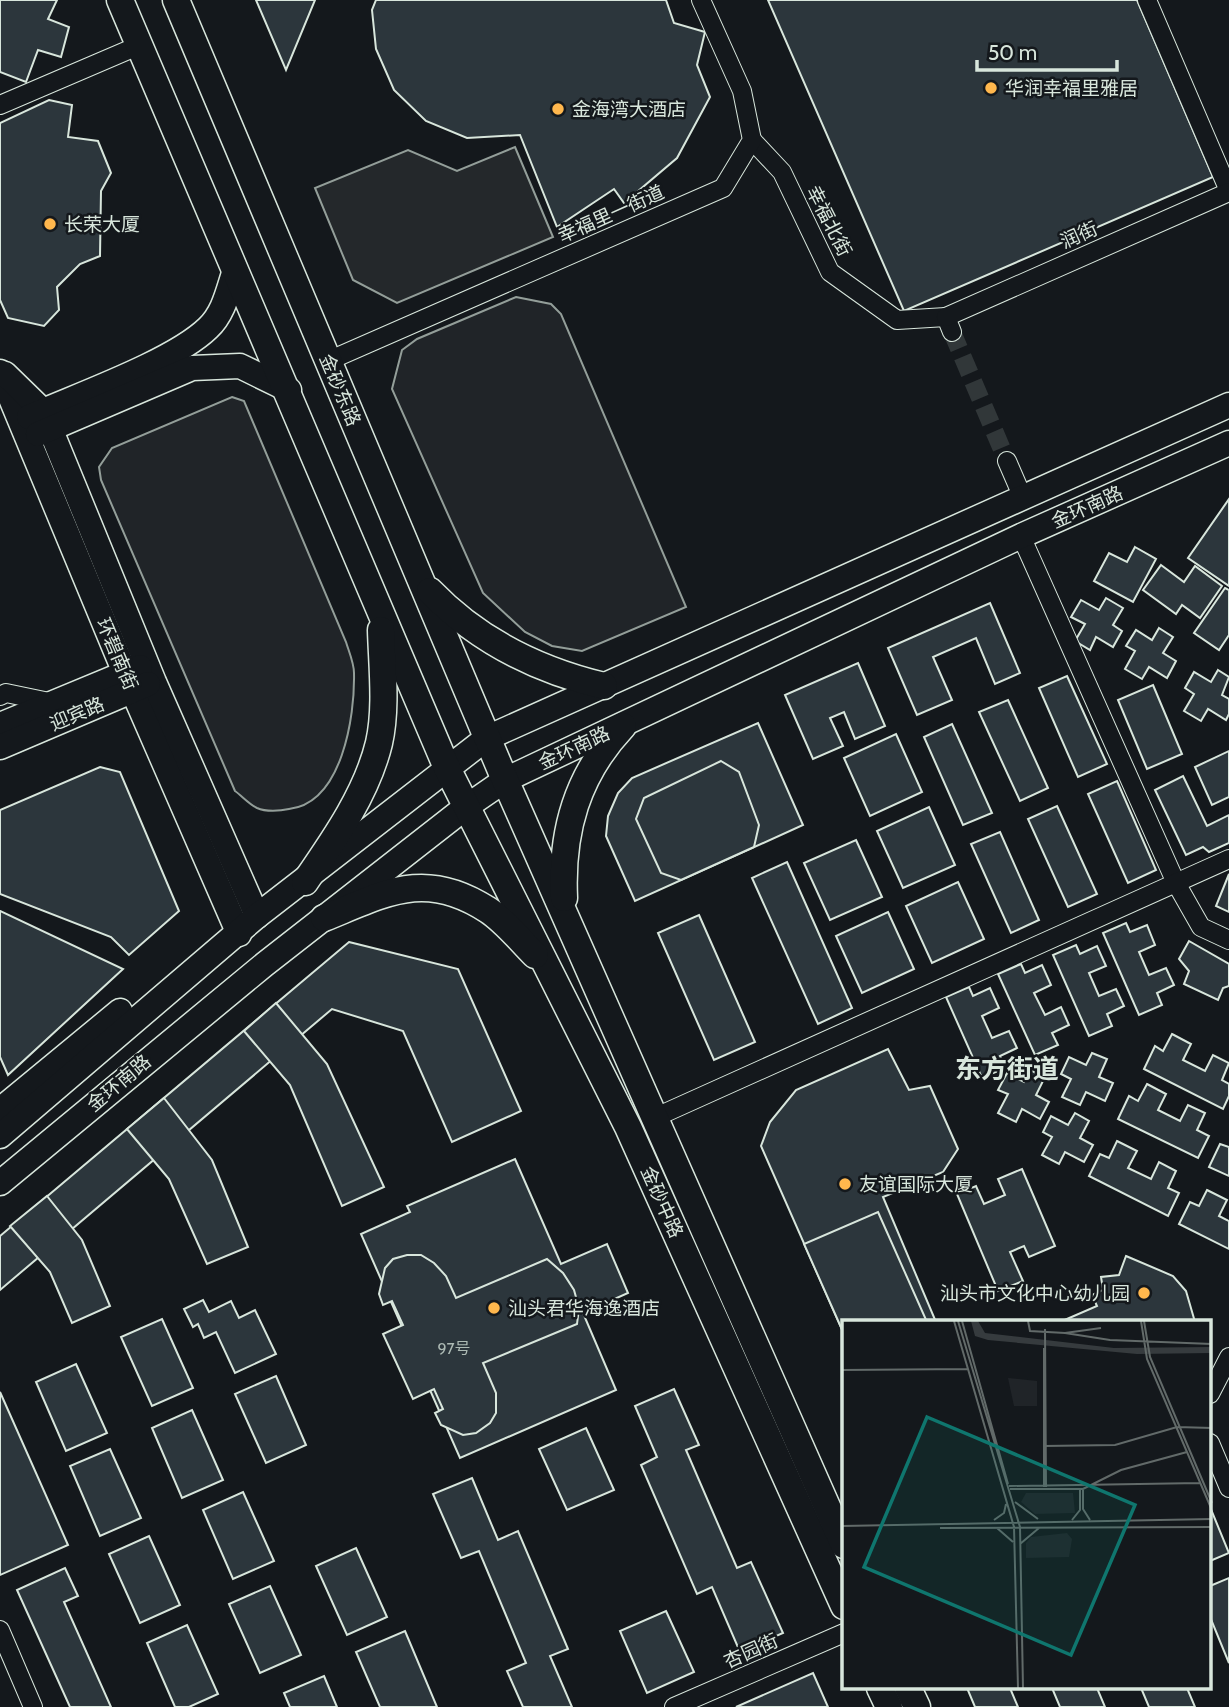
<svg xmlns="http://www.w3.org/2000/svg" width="1229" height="1707" font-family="Cabin,'Noto Sans SC',sans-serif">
  <rect width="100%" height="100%" fill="#14181c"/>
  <g fill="#202428" stroke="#939e99" stroke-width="2">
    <polygon points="516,297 551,304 561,314 686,607 582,651 552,646 525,632 483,593 392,389 402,350 417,339"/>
    <path d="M232 397 244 401 346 642C349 652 354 663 354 673 355 717 342 803 289 809 280 811 266 812 257 808 249 804 242 796 235 791L101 480 99 467 112 448Z"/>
  </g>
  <polygon fill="#24282b" stroke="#939e99" stroke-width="2" points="515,147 553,237 397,303 353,280 315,188 408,150 457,171"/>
  <g fill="#2c363c" stroke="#d8e6dc" stroke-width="2">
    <polygon points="0,0 57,0 48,19 69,27 61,57 38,50 26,82 0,72"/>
    <polygon points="256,0 315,0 286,70"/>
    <polygon points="376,0 666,0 674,23 705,32 697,65 710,97 677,158 624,203 614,189 557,227 520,135 467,138 426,121 394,90 376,49 372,10"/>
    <polygon points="768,0 1137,0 1213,177 904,311"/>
    <polygon points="49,100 72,105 68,137 98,141 111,173 101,191 100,256 80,264 57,287 59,310 44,326 8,318 0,300 0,123"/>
    <polygon points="1229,499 1229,586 1188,558"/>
    <polygon points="1135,547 1156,559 1133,602 1094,581 1109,553 1127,562"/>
    <polygon points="1161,565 1184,582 1195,566 1222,586 1200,618 1182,605 1176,614 1143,590"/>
    <polygon points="1225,588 1229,590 1229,635 1219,650 1194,633"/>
    <polygon points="1106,598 1123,608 1113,625 1122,631 1113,647 1096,637 1090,650 1075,641 1085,624 1071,617 1081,600 1099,610"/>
    <polygon points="990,603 1020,673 995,684 976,638 933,657 952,700 917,715 888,648"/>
    <polygon points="1159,628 1173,637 1163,653 1176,661 1167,678 1149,667 1142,679 1125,669 1135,651 1126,646 1136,630 1152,640"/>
    <polygon points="858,663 885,726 855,739 844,712 830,718 843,746 813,759 785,695"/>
    <polygon points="1218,670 1229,677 1222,695 1229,699 1229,714 1226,720 1208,709 1201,721 1184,711 1194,694 1185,688 1194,672 1211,682"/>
    <polygon points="1067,676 1107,764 1078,777 1039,688"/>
    <polygon points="1153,685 1182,754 1147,769 1118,700"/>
    <polygon points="1008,700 1048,788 1020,801 979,712"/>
    <polygon points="758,723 803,825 635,901 606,836 608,816 618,793 632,778"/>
    <polygon points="952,724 992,813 963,825 924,737"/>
    <polygon points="896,734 922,792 870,816 844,758"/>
    <polygon points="1229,751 1229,797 1212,805 1195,767"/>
    <polygon points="721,761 739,772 759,825 754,847 681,880 661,873 636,819 644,798"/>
    <polygon points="100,767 120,772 179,911 129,955 111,937 0,894 0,810"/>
    <polygon points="1183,776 1207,826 1229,815 1229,843 1209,852 1203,847 1186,855 1155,790"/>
    <polygon points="1117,781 1156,870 1128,883 1088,794"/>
    <polygon points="1057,806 1097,894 1068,907 1028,819"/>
    <polygon points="929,807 955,865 903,888 877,831"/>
    <polygon points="1000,832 1039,920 1011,933 971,844"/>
    <polygon points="856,840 882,897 830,920 804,863"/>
    <polygon points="787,862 852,1008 818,1024 752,878"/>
    <polygon points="1229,874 1229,912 1216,906"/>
    <polygon points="958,882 984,939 932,963 906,906"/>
    <polygon points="0,911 123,969 8,1075 0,1057"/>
    <polygon points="888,912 914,969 862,993 836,936"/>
    <polygon points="699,915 755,1042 714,1060 658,933"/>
    <polygon points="1126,923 1130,932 1147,925 1155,945 1139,952 1149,975 1166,968 1174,985 1157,993 1162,1005 1139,1015 1103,933"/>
    <polygon points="1189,941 1229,964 1229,986 1223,988 1218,1000 1184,984 1189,971 1179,959"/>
    <polygon points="349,942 458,969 521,1111 452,1142 403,1031 332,1009 0,1290 0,1236"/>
    <polygon points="1076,945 1080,954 1097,946 1106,966 1089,973 1099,996 1116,989 1124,1006 1107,1014 1112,1026 1089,1036 1053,955"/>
    <polygon points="1021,964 1025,973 1042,965 1051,985 1034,993 1045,1015 1061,1007 1069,1025 1052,1033 1058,1045 1035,1055 998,974"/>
    <polygon points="969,987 973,996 990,988 999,1008 982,1016 992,1038 1009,1031 1017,1048 1000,1056 1005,1068 982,1078 946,997"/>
    <polygon points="276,1003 327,1064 384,1187 342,1206 290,1085 244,1031"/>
    <polygon points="1172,1034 1191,1044 1183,1060 1205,1071 1213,1055 1229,1063 1222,1080 1229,1084 1229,1096 1223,1109 1144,1069 1155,1046 1163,1051"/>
    <polygon points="888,1049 909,1090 930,1086 958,1149 943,1172 883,1197 936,1322 844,1322 844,1334 761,1146 770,1122 796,1090"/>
    <polygon points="1092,1053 1107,1059 1099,1077 1113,1083 1105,1101 1086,1092 1080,1105 1062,1097 1071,1079 1061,1074 1069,1057 1086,1065"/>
    <polygon points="1030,1070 1045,1077 1036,1095 1049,1102 1040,1119 1022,1109 1016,1122 998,1113 1008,1094 998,1090 1007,1073 1024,1082"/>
    <polygon points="1147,1084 1166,1094 1158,1110 1180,1121 1188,1105 1205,1113 1197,1130 1209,1136 1198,1158 1118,1119 1129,1096 1138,1101"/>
    <polygon points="164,1098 212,1160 248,1247 207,1264 169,1179 127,1129"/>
    <polygon points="1075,1113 1089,1121 1080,1138 1093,1145 1084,1162 1065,1152 1059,1164 1042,1155 1052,1137 1043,1132 1051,1116 1068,1125"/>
    <polygon points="1117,1141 1137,1151 1128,1168 1151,1179 1159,1162 1176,1171 1168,1188 1179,1193 1168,1216 1089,1176 1100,1154 1109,1158"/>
    <polygon points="1220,1144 1229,1147 1229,1176 1209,1167"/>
    <polygon points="515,1159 561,1264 607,1244 628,1293 583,1313 616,1390 460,1458 361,1234 410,1212 407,1206"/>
    <polygon points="1022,1169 1055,1246 1029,1257 1024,1246 1010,1252 1023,1281 998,1291 957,1194 976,1186 984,1204 1005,1195 998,1179"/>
    <polygon points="1207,1190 1227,1200 1219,1216 1229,1221 1229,1249 1179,1224 1190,1202 1199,1206"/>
    <polygon points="47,1196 82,1240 110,1306 72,1323 50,1272 10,1226"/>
    <polygon points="878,1212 927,1322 844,1322 844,1334 804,1244"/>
    <polygon points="407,1255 421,1255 434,1263 446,1276 456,1298 547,1259 563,1273 574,1290 579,1308 577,1324 483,1363 496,1393 496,1413 490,1423 476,1433 463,1435 441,1425 435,1413 443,1409 434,1389 413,1399 383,1334 403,1325 392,1301 383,1305 379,1294 385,1268 393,1259"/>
    <polygon points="1126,1256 1173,1276 1186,1291 1195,1322 1060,1322 1097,1306 1092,1295 1103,1290 1101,1277 1119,1275"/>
    <polygon points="203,1300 209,1312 231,1301 239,1318 255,1310 276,1354 235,1373 216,1332 204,1338 198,1324 193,1327 184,1309"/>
    <polygon points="162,1319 193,1388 152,1406 121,1337"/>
    <polygon points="76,1364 107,1433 66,1451 36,1382"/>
    <polygon points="276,1376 306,1445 266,1463 235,1394"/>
    <polygon points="674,1389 699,1445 686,1450 737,1568 751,1562 783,1633 740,1652 712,1587 697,1594 641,1465 657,1457 635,1406"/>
    <polygon points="0,1392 68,1545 0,1575"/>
    <polygon points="192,1410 223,1480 182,1498 152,1428"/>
    <polygon points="586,1428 614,1490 567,1510 539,1449"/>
    <polygon points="110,1449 141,1518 100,1536 70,1466"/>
    <polygon points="472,1478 498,1540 518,1531 568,1649 550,1656 572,1707 523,1707 507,1671 526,1663 479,1551 461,1558 433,1494"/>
    <polygon points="243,1492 274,1561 233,1579 203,1510"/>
    <polygon points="1210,1507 1229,1553 1210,1561"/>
    <polygon points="149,1536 180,1605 140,1623 109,1554"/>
    <polygon points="356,1548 387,1617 347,1635 316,1566"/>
    <polygon points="65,1568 78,1596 64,1602 111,1707 70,1707 17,1590"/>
    <polygon points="1229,1578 1229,1663 1210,1617 1210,1586"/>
    <polygon points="270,1586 301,1655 260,1673 229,1604"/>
    <polygon points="666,1611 694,1672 647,1693 620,1631"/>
    <polygon points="187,1625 218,1694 189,1707 175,1707 147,1643"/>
    <polygon points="405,1631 437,1707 380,1707 356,1652"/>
    <polygon points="813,1673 828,1707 736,1707"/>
    <polygon points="324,1676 337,1707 290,1707 284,1693"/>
    <polygon points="967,1688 1010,1688 1018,1707 975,1707"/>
    <polygon points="1052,1688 1097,1688 1105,1707 1060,1707"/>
    <polygon points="1141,1688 1187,1688 1195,1707 1149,1707"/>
  </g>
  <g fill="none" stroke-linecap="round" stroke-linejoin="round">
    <polyline stroke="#313739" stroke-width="18" stroke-dasharray="18 9" stroke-linecap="butt" points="952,332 1007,461"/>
    <defs>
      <g id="street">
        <polyline points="1147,0 1229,191"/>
        <polyline points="0,105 140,45"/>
        <polyline points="752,140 782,172 830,272 897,320 946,317 952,332"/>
        <polyline points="946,317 1229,192"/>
        <polyline points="328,361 723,188 752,140 742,91 701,0"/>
        <polyline points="1007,461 1023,498"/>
        <polyline points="1021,536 1176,883 1201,927 1229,940"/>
        <polyline points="0,696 6,693 54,703"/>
        <polyline points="656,1117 1229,859"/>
        <polyline points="1210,1394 1229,1357"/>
        <polyline points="1210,1443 1229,1488"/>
        <polyline points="0,1630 33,1707"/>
        <polyline points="674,1707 844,1633"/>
      </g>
      <g id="secondary">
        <polyline points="0,372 125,673 239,934"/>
        <polyline points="5,374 43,411 154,682 257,916"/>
        <path d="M29 417C76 396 173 362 208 328 224 313 228 291 235 270"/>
        <polyline points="38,434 192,368 240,366 289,390"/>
        <polyline points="0,725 140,667"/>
        <polyline points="0,747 148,684"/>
        <polyline points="0,1110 120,1011"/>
        <polyline points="0,1136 257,916 487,738 1229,405"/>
        <polyline points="0,1183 265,964 466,807 505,780 1021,536 1229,443"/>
      </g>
      <g id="primary">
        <polyline points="120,0 447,768 628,1127 844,1606"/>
        <polyline points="176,0 505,780 844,1545"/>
        <path d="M430 591C478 641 537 670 604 686"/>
        <path d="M305 882C334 840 367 793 379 743 387 708 382 666 381 630"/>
        <path d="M564 898C561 831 577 775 623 726"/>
        <path d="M324 918C386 893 425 869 488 910 505 921 520 940 535 955"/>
        <polyline points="880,1688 889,1707"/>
        <polyline points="908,1688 917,1707"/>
      </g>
    </defs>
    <use href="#street" stroke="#d8e6dc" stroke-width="20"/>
    <use href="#secondary" stroke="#d8e6dc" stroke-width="27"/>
    <use href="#primary" stroke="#d8e6dc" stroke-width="29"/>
    <use href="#street" stroke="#14181c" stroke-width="18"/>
    <use href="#secondary" stroke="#14181c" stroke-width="24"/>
    <use href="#primary" stroke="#14181c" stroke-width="26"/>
  </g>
  <g fill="#ffb74d" stroke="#14181c" stroke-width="2.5">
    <circle cx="991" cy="88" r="7"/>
    <circle cx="558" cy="109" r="7"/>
    <circle cx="50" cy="224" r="7"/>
    <circle cx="845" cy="1184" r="7"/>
    <circle cx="1144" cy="1293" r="7"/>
    <circle cx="494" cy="1308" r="7"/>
  </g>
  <g text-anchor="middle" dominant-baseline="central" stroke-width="5" stroke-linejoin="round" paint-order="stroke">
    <g font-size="16" fill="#adbab4">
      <text x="454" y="1348">97号</text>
    </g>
    <g font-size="19" fill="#d8e6dc" stroke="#14181c" text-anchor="start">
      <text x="1005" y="88">华润幸福里雅居</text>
      <text x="572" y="109">金海湾大酒店</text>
      <text x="64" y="224">长荣大厦</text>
      <text x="859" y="1184">友谊国际大厦</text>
      <text x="1130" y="1293" text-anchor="end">汕头市文化中心幼儿园</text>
      <text x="508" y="1308">汕头君华海逸酒店</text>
    </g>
    <g font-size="19" fill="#d8e6dc" stroke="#14181c">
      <text transform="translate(611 214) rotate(-24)">幸福里一街道</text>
      <text transform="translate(829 221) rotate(63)">幸福北街</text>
      <text transform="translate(1079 235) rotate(-24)">润街</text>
      <text transform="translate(340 390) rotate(67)">金砂东路</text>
      <text transform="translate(1087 507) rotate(-24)">金环南路</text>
      <text transform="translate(117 654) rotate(67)">环碧南街</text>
      <text transform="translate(77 714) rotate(-23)">迎宾路</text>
      <text transform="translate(574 748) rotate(-25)">金环南路</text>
      <text transform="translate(119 1083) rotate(-40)">金环南路</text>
      <text transform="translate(662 1202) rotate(66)">金砂中路</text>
      <text transform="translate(751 1651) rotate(-24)">杏园街</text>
    </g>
    <g font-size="26" font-weight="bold" fill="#d8e6dc" stroke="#14181c">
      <text x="1007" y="1069">东方街道</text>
    </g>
  </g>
  <g transform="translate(842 1320)">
    <rect width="369" height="369" fill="#14181c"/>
    <path d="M166 58 195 61V86H172ZM184 173H231L233 193 193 194 179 182ZM225 213 230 219 227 237 184 238V223L189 217Z" fill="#202428"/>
    <path d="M129 1H136L143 13 272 28 369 27V33L295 34 146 20 133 16Z" fill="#363b3e"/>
    <path fill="none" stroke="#626a69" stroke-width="2" d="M112 1 172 207 176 368M116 1 178 207 181 368M120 1 166 164M186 1 188 11 223 13 259 8M299 1 305 39 369 188M302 1 308 37 370 183M203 9 204 167M223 13 268 20 370 24M0 50 126 49M202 126 273 125 335 107 370 108M167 166 358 163M202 167V28M168 169H241L279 150 345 132M241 170V189L248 200M173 182 196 199M152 200 162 193 164 184M230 200 238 190V168M0 206 370 199M98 208 370 207M155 208 171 222M178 224 197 208"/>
    <path fill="#0f766e" fill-opacity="0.15" stroke="#0f766e" stroke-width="3.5" d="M85 97 293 185 229 335 22 247Z"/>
    <rect width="369" height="369" fill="none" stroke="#d8e6dc" stroke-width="3.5"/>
  </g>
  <path d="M977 60v10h140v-10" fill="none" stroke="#d8e6dc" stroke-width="3.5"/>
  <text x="988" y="60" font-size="21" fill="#d8e6dc" stroke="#14181c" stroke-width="5" paint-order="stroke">50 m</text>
</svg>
